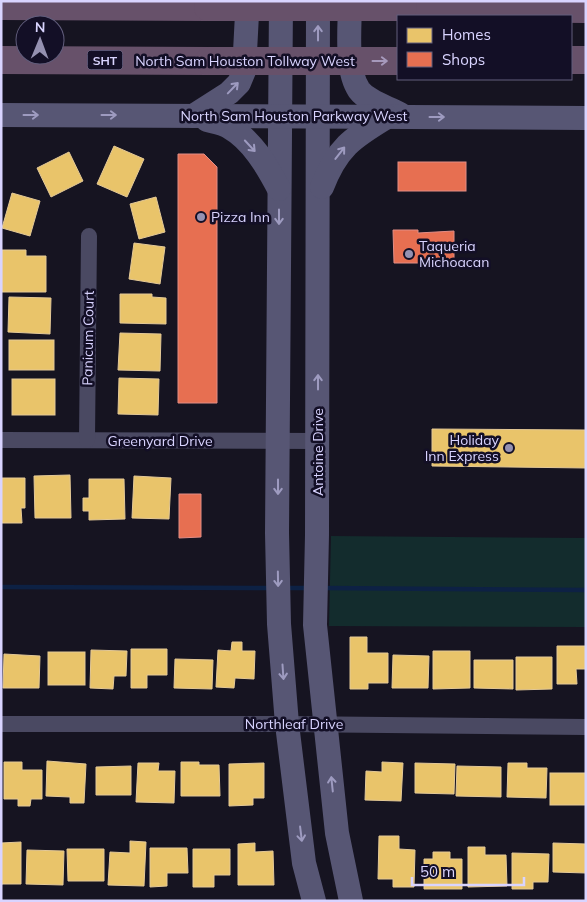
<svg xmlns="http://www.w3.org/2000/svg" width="587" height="902" font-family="Mulish,sans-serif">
  <rect width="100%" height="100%" fill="#161421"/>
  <polygon fill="#132c2d" points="331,536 586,538 586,627 329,626"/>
  <g fill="#e9c46a" stroke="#e4c997">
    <polygon points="114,146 144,159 127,197 97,184"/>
    <polygon points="69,152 83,181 51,197 37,168"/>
    <polygon points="12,193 40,201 30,236 2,228"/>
    <polygon points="156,197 165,232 139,239 130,204"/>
    <polygon points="134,243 165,247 160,284 129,279"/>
    <polygon points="2,250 26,250 26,256 46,256 46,292 2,292"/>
    <polygon points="120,294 152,294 152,297 166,298 166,324 120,323"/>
    <polygon points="9,297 51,298 50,334 8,332"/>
    <polygon points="120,333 161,334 160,371 118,370"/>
    <rect x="9" y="340" width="45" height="30"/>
    <polygon points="119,378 159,379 158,415 118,414"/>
    <rect x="12" y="379" width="43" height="36"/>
    <polygon points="432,429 586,430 586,468 432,466"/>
    <polygon points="70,475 71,518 35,518 34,476"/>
    <polygon points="134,476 171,478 169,519 132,518"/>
    <polygon points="1,478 25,478 25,508 21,508 22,523 1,523"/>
    <polygon points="89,479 124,479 125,519 89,520 89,511 83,511 83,498 89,498"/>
    <polygon points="350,637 367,637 367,653 388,653 388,683 368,683 368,689 350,689"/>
    <polygon points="232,642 242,642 242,651 255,651 254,679 235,678 234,688 216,687 218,650 231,651"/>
    <polygon points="557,646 586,646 586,669 576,669 577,684 557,684"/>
    <polygon points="131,649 167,649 167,675 147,675 147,688 131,688"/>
    <polygon points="91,650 127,651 126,676 114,676 113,689 90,688"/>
    <polygon points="433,651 470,651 470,688 433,689"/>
    <rect x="48" y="652" width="37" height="33"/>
    <polygon points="4,654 40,656 39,688 3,688"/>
    <polygon points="393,655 429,656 428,688 392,688"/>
    <polygon points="516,657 552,657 552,689 516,690"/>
    <polygon points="175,659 213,660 212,689 174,688"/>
    <polygon points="474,660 513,660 513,689 474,688"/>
    <polygon points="47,761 86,764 84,803 70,803 70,797 46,796"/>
    <polygon points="4,762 22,762 22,770 42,770 42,799 31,799 30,806 18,806 18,799 4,799"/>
    <polygon points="181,762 199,762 199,765 219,765 220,796 181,796"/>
    <polygon points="382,762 403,763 401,801 365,800 366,771 382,772"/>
    <polygon points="138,763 159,763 158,771 175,771 174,803 136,802"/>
    <polygon points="264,763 264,798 253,798 253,805 229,806 229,764"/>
    <polygon points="415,763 455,764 454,794 415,793"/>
    <polygon points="508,763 527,763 527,768 547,768 546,798 507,797"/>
    <polygon points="131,766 131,795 96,795 96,767"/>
    <polygon points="457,766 501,767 501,797 456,796"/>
    <rect x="550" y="773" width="36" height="32"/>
    <polygon points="379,836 399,836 399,849 415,850 414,887 393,887 393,879 378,879"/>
    <polygon points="130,841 146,842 144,886 108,885 110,852 130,853"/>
    <polygon points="21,842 21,884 2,884 1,886 1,843"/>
    <polygon points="255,843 255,852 273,851 274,885 238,885 238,844"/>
    <polygon points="553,843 586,844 586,873 553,872"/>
    <polygon points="468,847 485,847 485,855 506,855 507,886 468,887"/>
    <polygon points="150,848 187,848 188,873 167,873 167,886 150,887"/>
    <polygon points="67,849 104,849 104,881 68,881"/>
    <polygon points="193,849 230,849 230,875 214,875 214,887 193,887"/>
    <polygon points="27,850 64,851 63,885 26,884"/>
    <polygon points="433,852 450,852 450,859 462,859 462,889 424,889 424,859 433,859"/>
    <polygon points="512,853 549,854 548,882 533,882 533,889 512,889"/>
  </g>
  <g fill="#e76f51" stroke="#e38d85">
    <polygon points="178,154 204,154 217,167 217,403 178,403"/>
    <rect x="398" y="162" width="68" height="29"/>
    <polygon points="393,230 418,230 418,233 454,231 454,263 394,263"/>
    <polygon points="179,494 201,494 201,537 179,538"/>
  </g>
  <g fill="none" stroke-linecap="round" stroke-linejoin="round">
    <g stroke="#0d2144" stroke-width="4.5">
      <polyline points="1,587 272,588"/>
      <polyline points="285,588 310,588"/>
      <polyline points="323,588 586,590"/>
    </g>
    <g stroke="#4a4962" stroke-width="16">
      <polyline points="1,440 318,441"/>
      <polyline points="87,440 89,236"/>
      <polyline points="1,724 287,724 586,727"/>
    </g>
    <g stroke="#575674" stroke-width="24">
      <polyline points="281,1 277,533 279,624 287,724 304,863 314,901"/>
      <polyline points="318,1 317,535 315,625 337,833 351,901"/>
      <path d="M350 1C350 26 345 70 359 90 368 102 387 107 400 114"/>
      <polyline points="1,115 586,118"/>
      <polyline points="193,116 229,93 239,83 244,71 247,14 243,1"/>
      <path d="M207 120C214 122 223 123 229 127 252 140 267 166 279 189"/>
      <path d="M322 187C337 148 352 138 387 117"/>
    </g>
    <g stroke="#67516a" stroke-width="28">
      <polyline points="1,6 208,7"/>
      <polyline points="403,7 586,9"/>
      <polyline points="1,60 209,61"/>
      <polyline points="571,60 586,60"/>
    </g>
    <g stroke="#67516a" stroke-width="28">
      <polyline points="208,7 403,7"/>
      <polyline points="209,61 398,61"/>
    </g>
  </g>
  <defs><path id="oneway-shaft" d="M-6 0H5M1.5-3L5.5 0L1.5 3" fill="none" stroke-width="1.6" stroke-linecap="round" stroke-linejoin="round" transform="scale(1.25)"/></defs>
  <g stroke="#9e9bc0">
    <use href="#oneway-shaft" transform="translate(318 33) rotate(-90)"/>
    <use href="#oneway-shaft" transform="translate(233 88) rotate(-46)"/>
    <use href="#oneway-shaft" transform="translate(31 115)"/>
    <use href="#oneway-shaft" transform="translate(109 115)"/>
    <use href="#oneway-shaft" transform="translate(437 117)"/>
    <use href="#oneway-shaft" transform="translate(250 146) rotate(47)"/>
    <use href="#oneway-shaft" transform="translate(340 153) rotate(-52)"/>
    <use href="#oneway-shaft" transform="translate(279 217) rotate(90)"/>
    <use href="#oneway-shaft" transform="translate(318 382) rotate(-90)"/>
    <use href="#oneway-shaft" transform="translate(278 487) rotate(90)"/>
    <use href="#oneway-shaft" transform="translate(278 579) rotate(89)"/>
    <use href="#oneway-shaft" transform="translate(283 672) rotate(86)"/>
    <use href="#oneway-shaft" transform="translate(332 784) rotate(-96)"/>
    <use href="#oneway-shaft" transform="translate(301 834) rotate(83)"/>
  </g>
  <use stroke="#a699bc" href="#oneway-shaft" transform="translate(380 61)"/>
  <g fill="#9591b1" stroke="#130f26" stroke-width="2">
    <circle cx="201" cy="217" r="5"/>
    <circle cx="409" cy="254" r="5"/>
    <circle cx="509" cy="448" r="5"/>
  </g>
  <g text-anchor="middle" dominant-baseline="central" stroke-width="5" stroke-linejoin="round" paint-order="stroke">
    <rect fill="#130f26" stroke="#9e99be" stroke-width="1" x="87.5" y="50.5" width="35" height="19" rx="4"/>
    <g font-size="12" font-weight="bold" fill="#d9d4ff">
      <text x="105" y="60">SHT</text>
    </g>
    <g font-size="14" fill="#d9d4ff" stroke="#130f26">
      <text x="245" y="61">North Sam Houston Tollway West</text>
      <text x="294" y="116">North Sam Houston Parkway West</text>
      <text transform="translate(88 338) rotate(-89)">Panicum Court</text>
      <text x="160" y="441">Greenyard Drive</text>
      <text transform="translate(318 452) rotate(-90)">Antoine Drive</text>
      <text x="294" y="724">Northleaf Drive</text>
    </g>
    <g font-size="14" fill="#d9d4ff" stroke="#130f26" text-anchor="start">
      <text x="211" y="217">Pizza Inn</text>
      <text x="419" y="246">Taqueria<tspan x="419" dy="16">Michoacan</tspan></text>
      <text x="499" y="440" text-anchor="end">Holiday<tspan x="499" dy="16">Inn Express</tspan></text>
    </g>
  </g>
  <rect width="587" height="902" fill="none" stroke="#d9d4ff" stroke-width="5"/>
  <rect x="397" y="15" width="175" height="65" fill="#130f26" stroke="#625e7d"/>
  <rect x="407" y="28" width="25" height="15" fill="#e9c46a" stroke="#625e7d"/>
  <text x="442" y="40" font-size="15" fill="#d9d4ff">Homes</text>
  <rect x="407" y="52" width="25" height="15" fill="#e76f51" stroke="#625e7d"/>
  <text x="442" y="65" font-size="15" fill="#d9d4ff">Shops</text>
  <g transform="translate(40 40) rotate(1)"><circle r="24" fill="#130f26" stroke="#625e7d"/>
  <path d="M0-4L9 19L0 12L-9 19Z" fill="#9591b1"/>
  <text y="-8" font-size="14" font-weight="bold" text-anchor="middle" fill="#d9d4ff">N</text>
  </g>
  <path d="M412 877v8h112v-8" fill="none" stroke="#d9d4ff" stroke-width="2.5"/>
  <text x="420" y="877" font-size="15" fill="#d9d4ff" stroke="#130f26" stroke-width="4" paint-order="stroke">50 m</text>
</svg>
